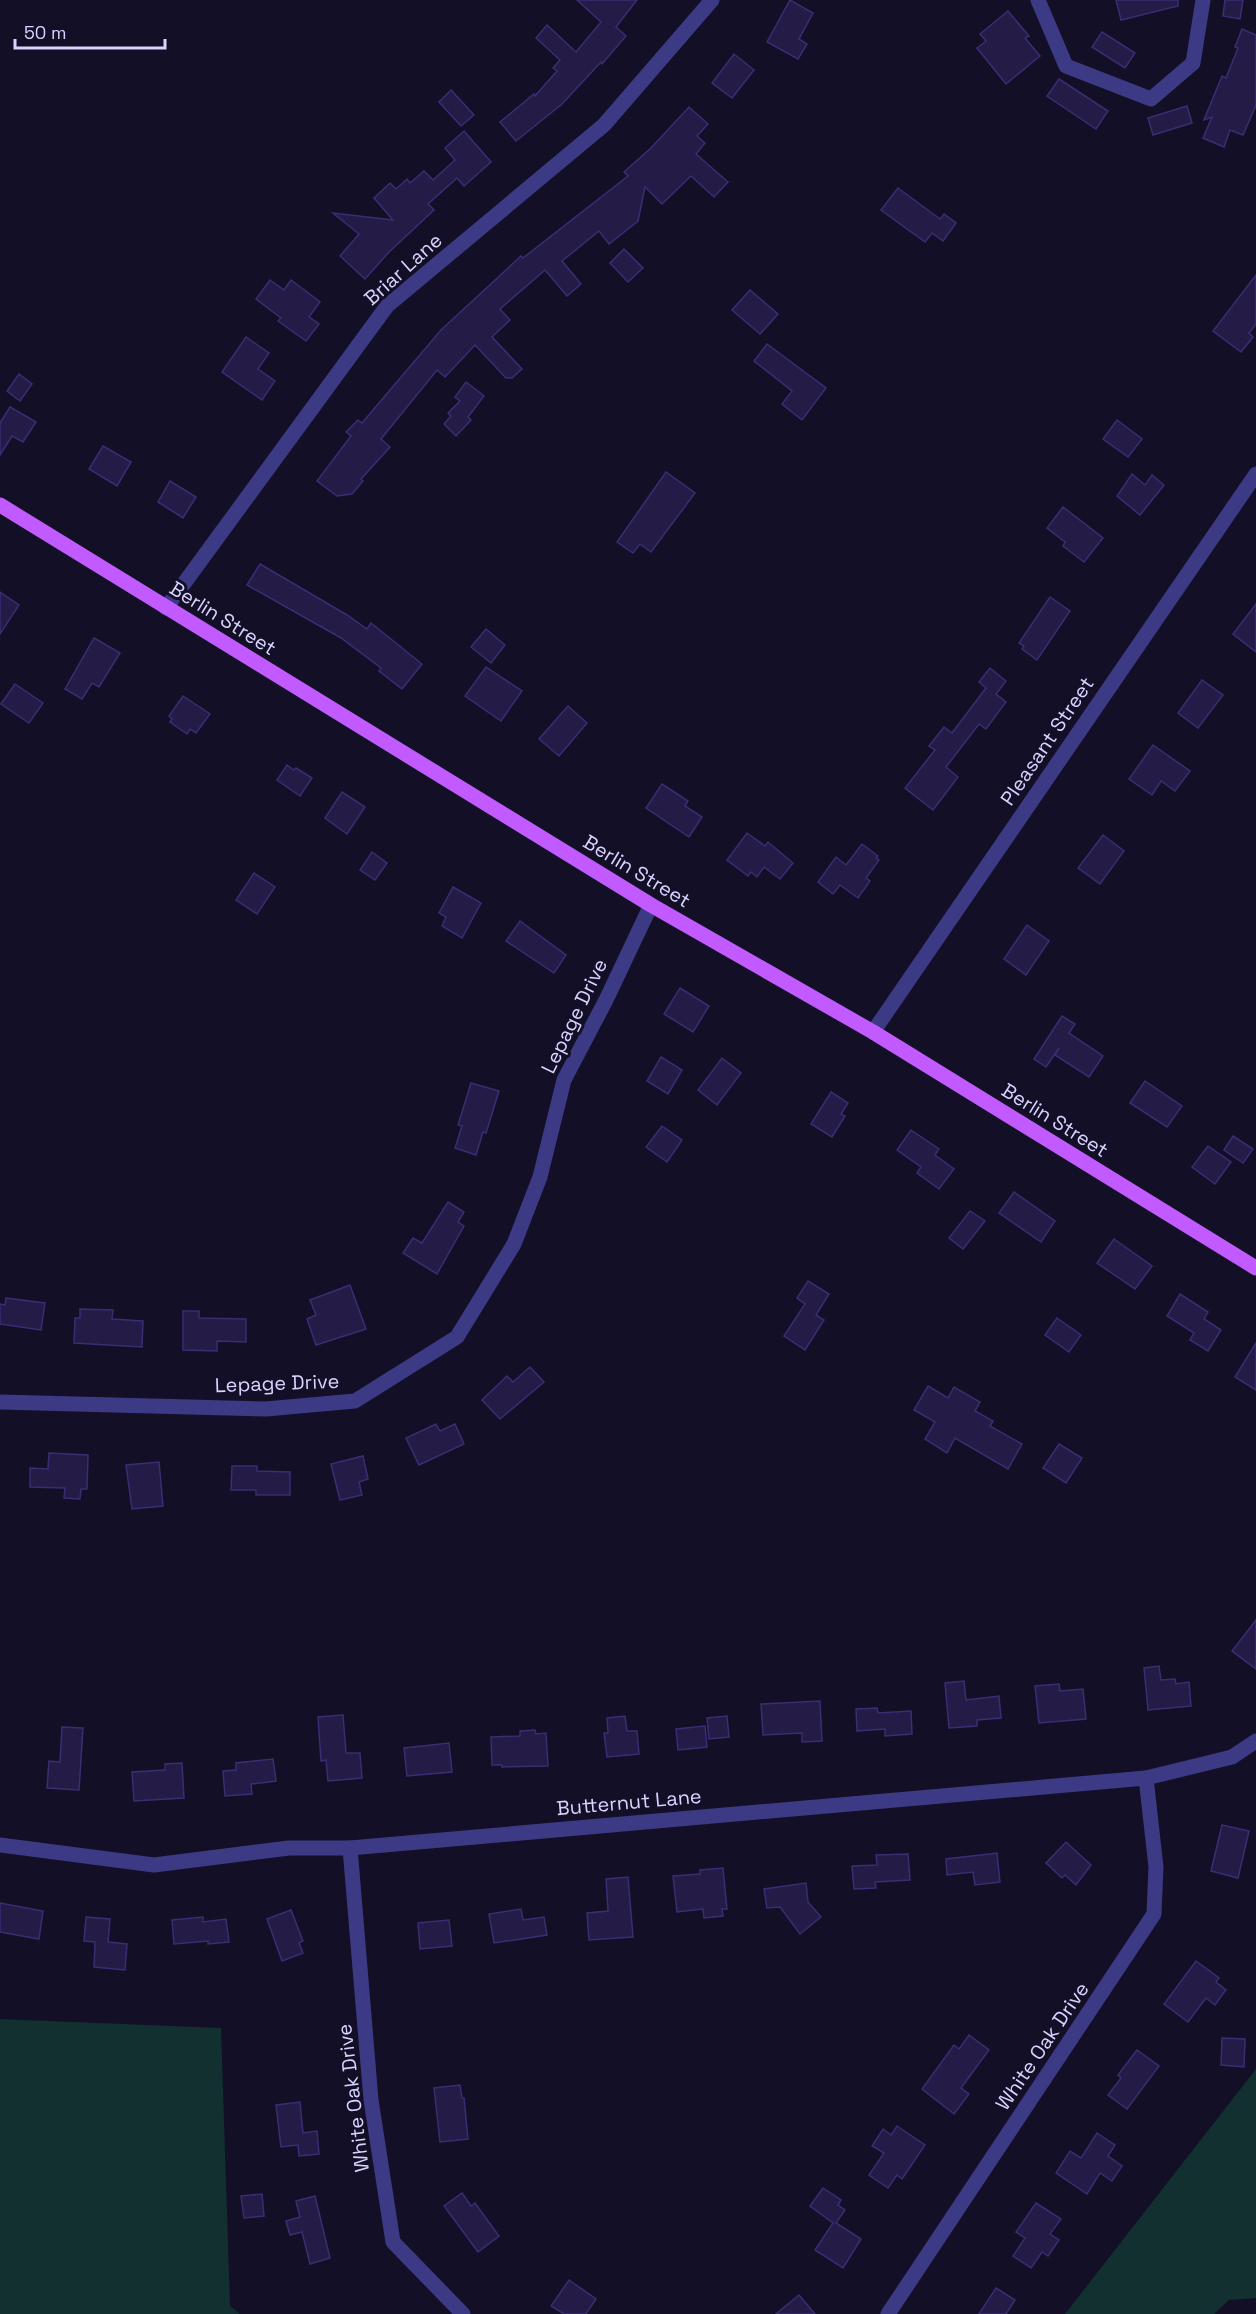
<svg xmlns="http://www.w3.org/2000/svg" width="1256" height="2314" font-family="'Space Grotesk',sans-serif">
  <rect width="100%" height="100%" fill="#130f26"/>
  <g fill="#12302f">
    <polygon points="0,2019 221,2028 230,2306 240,2314 0,2314"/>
    <polygon points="1256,2069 1256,2298 1229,2300 1214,2314 1065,2314"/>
  </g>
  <g fill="#241b47" stroke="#3b2d73" stroke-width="1.5">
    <polygon points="577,0 637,0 616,27 626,36 602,64 601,62 562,104 516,141 500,122 534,94 535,96 557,71 553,68 560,60 536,38 547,25 576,52 601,22"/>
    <polygon points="790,0 813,13 799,39 807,44 798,59 767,42"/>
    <polygon points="1116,0 1178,0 1178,6 1121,20"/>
    <polygon points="1225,0 1243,0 1240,19 1223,16"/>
    <polygon points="1008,11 1029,36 1025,38 1040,56 1006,84 977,48 986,41 980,34"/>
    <polygon points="1242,29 1256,35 1256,105 1243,135 1230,130 1224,147 1203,138 1212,117 1204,120 1222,76 1226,78 1238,48 1235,47"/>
    <polygon points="1102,32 1135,53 1125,68 1092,47"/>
    <polygon points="734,54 754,70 732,98 712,83"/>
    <polygon points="1059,79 1108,111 1096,129 1047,96"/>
    <polygon points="451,90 474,115 461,126 439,102"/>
    <polygon points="1187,106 1192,123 1153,135 1148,118"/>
    <polygon points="689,107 708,124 697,136 705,143 696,154 728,182 714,197 691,176 662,204 645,187 638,221 609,244 599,231 562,261 581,284 567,296 545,270 500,309 510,320 492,337 522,369 512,378 506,378 475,345 445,377 437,370 381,439 390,447 361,479 363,481 352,494 337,496 317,481 351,436 346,432 358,420 362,423 441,330 521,256 523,258 628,176 624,172 651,148"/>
    <polygon points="464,131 491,162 464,186 457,178 428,204 434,210 389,252 365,279 340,256 359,234 333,213 393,220 374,198 390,183 396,189 407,179 410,183 424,171 433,180 455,160 445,148"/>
    <polygon points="898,188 940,219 944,214 956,223 943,241 932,233 925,242 881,210"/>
    <polygon points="624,249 643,268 628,282 610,263"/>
    <polygon points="1256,275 1256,324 1249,333 1253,337 1241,352 1213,331"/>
    <polygon points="270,280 284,290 291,280 320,302 309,317 319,324 306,341 278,321 281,318 256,299"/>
    <polygon points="750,290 778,314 760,334 732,310"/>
    <polygon points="246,337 269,353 258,369 275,381 262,400 222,372"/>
    <polygon points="767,344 826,388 802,420 782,404 792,391 754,361"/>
    <polygon points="19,374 32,384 20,401 7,391"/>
    <polygon points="466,382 484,396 468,417 471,420 456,436 444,424 451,416 448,413 460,401 455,397"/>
    <polygon points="10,407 36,422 23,442 12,436 0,455 0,423"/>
    <polygon points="1117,420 1142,439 1128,457 1103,439"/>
    <polygon points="103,446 131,462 117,486 89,469"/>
    <polygon points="666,472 695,493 651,552 640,544 633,553 617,542"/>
    <polygon points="1132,474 1145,485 1152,475 1164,485 1140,515 1117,496"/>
    <polygon points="170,481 196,497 183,518 158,502"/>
    <polygon points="1063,507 1103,538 1084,562 1063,546 1065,542 1047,528"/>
    <polygon points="260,564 347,615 367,629 371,623 422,664 402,689 379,671 381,668 341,638 247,585"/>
    <polygon points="0,592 19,605 0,634"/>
    <polygon points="1050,597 1070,611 1037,660 1022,649 1024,646 1019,643"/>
    <polygon points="1256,604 1256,652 1233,634"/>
    <polygon points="486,629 505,645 491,663 471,647"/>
    <polygon points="94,638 120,653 99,687 92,683 82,699 65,689"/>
    <polygon points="486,667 522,691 501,721 465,696"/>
    <polygon points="990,668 1006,681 996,694 1006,702 986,729 979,724 946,767 958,777 933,810 905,788 935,750 929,746 944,727 952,733 986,688 979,682"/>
    <polygon points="1202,680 1223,695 1198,728 1178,713"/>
    <polygon points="15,684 43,703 29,723 1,704"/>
    <polygon points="183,696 210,714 196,733 190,729 187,734 170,722 172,719 169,716"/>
    <polygon points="568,706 587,723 559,756 539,739"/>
    <polygon points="1153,745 1190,771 1175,791 1161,781 1152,795 1129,779"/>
    <polygon points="287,765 294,770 296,768 312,778 300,796 277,780"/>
    <polygon points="662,784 688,801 685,806 702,817 689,837 646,808"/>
    <polygon points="342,792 365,807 347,834 325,818"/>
    <polygon points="747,833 765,846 768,842 793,863 780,879 764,867 757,877 751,872 748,876 727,860"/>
    <polygon points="1103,835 1124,851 1100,884 1078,868"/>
    <polygon points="862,844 878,856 876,858 879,860 866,878 870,881 858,898 840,885 833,894 818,882 836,857 846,865"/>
    <polygon points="372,852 387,863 375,880 360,870"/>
    <polygon points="254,873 275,887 257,914 236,900"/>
    <polygon points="453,887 481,903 462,938 442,926 446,917 439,913"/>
    <polygon points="520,921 566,955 554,973 506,941"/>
    <polygon points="1027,925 1049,941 1026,975 1004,959"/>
    <polygon points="680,988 709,1006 693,1032 664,1014"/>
    <polygon points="1062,1016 1075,1024 1069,1033 1103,1056 1089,1077 1055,1055 1059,1048 1046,1067 1034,1059"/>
    <polygon points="661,1057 682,1070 668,1094 647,1081"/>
    <polygon points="722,1058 741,1073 717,1105 698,1090"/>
    <polygon points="1145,1081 1182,1106 1167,1127 1130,1103"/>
    <polygon points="471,1083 499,1091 486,1133 483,1132 476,1155 455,1148 462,1126 458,1125"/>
    <polygon points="831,1092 848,1103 841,1114 845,1116 832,1137 811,1124"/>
    <polygon points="662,1126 682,1140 667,1162 646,1147"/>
    <polygon points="911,1130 939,1149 935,1155 954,1169 939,1189 917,1173 921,1167 897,1150"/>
    <polygon points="1233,1136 1253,1149 1243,1163 1224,1150"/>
    <polygon points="1208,1146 1231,1162 1215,1184 1192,1167"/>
    <polygon points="1014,1192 1055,1221 1041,1242 999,1213"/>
    <polygon points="448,1202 464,1212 458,1222 464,1226 437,1274 403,1253 413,1238 422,1243"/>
    <polygon points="970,1211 985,1221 963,1249 949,1238"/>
    <polygon points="1114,1239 1152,1266 1135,1289 1097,1263"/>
    <polygon points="808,1281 829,1294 816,1315 824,1320 805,1350 784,1336 805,1304 797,1298"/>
    <polygon points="350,1285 366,1329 316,1345 307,1319 316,1315 310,1300"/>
    <polygon points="1180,1294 1208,1312 1204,1319 1221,1330 1208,1351 1190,1340 1194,1333 1167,1316"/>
    <polygon points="6,1298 45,1303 41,1330 0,1324 0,1304 5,1305"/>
    <polygon points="80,1309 113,1310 112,1319 143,1321 142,1347 74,1343 75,1318 80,1318"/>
    <polygon points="183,1311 199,1311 199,1318 246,1319 246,1342 217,1341 217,1351 183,1350"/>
    <polygon points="1057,1318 1081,1335 1069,1352 1045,1335"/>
    <polygon points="1256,1343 1256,1390 1235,1377"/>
    <polygon points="530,1367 544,1382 500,1419 482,1400 507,1376 513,1382"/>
    <polygon points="928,1386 948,1398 954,1387 980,1402 975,1411 993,1421 990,1426 1022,1444 1008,1469 955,1438 947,1453 925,1439 935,1422 914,1410"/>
    <polygon points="436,1424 440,1431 455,1424 464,1444 419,1465 406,1438"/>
    <polygon points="1059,1444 1082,1458 1066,1483 1043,1468"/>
    <polygon points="49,1453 88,1455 87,1489 81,1489 80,1499 64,1498 65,1488 30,1487 30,1468 48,1469"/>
    <polygon points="363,1456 368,1479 359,1482 362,1495 340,1500 331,1464"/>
    <polygon points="159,1462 163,1506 132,1509 126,1465"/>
    <polygon points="232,1466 257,1466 257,1471 290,1472 290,1495 256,1495 256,1490 231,1490"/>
    <polygon points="1256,1620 1256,1669 1232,1651"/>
    <polygon points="1159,1666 1161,1680 1175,1679 1176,1684 1189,1682 1191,1706 1148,1710 1144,1668"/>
    <polygon points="964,1681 966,1700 999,1696 1001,1718 977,1720 977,1726 949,1728 945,1683"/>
    <polygon points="1059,1684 1060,1691 1083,1689 1086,1719 1039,1723 1035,1686"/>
    <polygon points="820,1701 822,1741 802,1742 802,1733 763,1735 761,1704"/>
    <polygon points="877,1708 878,1713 911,1711 912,1734 885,1736 885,1729 857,1731 856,1709"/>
    <polygon points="343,1715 346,1753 360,1753 362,1778 328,1781 326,1760 321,1761 318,1717"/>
    <polygon points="625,1716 627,1731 637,1731 639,1754 607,1757 604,1733 608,1733 607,1718"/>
    <polygon points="727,1716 729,1737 709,1739 707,1718"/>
    <polygon points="705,1726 707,1747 678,1750 676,1729"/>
    <polygon points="62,1727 83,1728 79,1790 47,1788 49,1761 60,1762"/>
    <polygon points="535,1730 536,1734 546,1733 548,1766 502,1767 502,1765 492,1765 491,1737 520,1736 520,1731"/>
    <polygon points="449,1743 452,1772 407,1776 404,1748"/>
    <polygon points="273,1759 276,1781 251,1784 252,1794 225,1796 223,1771 236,1770 236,1763"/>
    <polygon points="182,1763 184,1798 134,1801 132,1772 165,1770 165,1764"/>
    <polygon points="1222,1825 1249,1831 1238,1878 1211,1871"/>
    <polygon points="1066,1842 1091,1865 1076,1885 1065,1875 1062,1878 1046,1863"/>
    <polygon points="997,1853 1000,1882 975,1885 973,1872 947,1875 946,1859"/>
    <polygon points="908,1854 910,1880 875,1882 876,1888 854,1889 852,1866 877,1865 876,1855"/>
    <polygon points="723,1868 727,1909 722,1909 723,1916 704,1918 703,1909 677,1912 673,1876 700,1874 700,1870"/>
    <polygon points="628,1877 633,1937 589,1940 587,1913 608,1911 606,1879"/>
    <polygon points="806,1883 808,1902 821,1917 800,1934 780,1907 767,1908 764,1889"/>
    <polygon points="0,1903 43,1911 39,1939 0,1932"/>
    <polygon points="521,1909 523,1920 544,1917 547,1935 494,1943 489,1914"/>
    <polygon points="291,1910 303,1941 299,1943 303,1953 282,1961 267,1919"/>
    <polygon points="86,1917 110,1919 108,1942 127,1944 125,1970 94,1967 95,1942 84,1941"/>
    <polygon points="203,1917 203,1922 226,1919 229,1942 208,1944 208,1941 174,1944 172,1920"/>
    <polygon points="449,1920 452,1946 420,1949 418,1923"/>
    <polygon points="1196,1961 1219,1978 1216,1982 1226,1990 1215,2005 1206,1998 1188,2022 1164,2004"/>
    <polygon points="969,2035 989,2050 961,2088 969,2094 954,2114 922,2089 954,2045 959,2049"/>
    <polygon points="1222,2038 1245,2039 1244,2067 1221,2065"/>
    <polygon points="1137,2050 1159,2066 1127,2109 1108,2095 1121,2078 1118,2075"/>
    <polygon points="460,2085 462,2098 464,2098 468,2139 440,2142 434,2088"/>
    <polygon points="300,2102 303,2133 317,2131 319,2154 299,2156 298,2145 281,2147 276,2105"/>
    <polygon points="897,2126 925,2145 902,2179 897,2175 888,2188 869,2175 884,2153 872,2146 883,2129 891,2135"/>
    <polygon points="1097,2133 1115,2145 1108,2156 1122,2166 1112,2181 1100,2173 1087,2194 1056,2173 1070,2151 1081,2158"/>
    <polygon points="823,2188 841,2200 838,2205 845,2210 836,2223 861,2239 843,2268 815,2250 833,2223 810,2206"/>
    <polygon points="462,2193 471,2206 475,2203 499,2236 478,2252 444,2206"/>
    <polygon points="262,2194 264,2216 244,2218 241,2196"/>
    <polygon points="315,2196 330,2258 310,2264 302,2232 290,2235 286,2221 300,2217 296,2201"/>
    <polygon points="1036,2203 1061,2219 1050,2234 1059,2240 1048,2256 1042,2252 1031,2268 1013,2256 1025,2238 1016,2232"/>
    <polygon points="569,2280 596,2299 586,2314 564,2314 551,2306"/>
    <polygon points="996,2288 1015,2300 1006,2314 979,2314"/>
    <polygon points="799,2295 815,2314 776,2314"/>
  </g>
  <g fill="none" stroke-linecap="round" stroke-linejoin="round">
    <g stroke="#3d3a85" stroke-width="15">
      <polyline points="1038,0 1066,66 1151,99 1193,63 1203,0"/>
      <polyline points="166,608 387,306 604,125 712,0"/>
      <polyline points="873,1032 1256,474"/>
      <polyline points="0,1402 266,1409 355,1401 457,1337 514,1244 540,1177 564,1080 606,1000 651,905"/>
      <polyline points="0,1845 154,1865 289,1848 350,1848 1146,1778 1232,1757 1256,1741"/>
      <polyline points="350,1848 371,2100 393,2242 463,2314"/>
      <polyline points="888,2314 1154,1914 1156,1867 1146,1778"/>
    </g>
    <polyline stroke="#c25bff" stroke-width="15" points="0,505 651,905 873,1032 1256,1268"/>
  </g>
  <g text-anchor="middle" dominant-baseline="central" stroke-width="6" stroke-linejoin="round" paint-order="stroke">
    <g font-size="20" fill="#d9d4ff" stroke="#130f26">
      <text transform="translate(403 269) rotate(-42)">Briar Lane</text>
      <text transform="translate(223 618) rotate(32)">Berlin Street</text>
      <text transform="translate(1047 741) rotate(-56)">Pleasant Street</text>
      <text transform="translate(637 871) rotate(31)">Berlin Street</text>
      <text transform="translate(574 1016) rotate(-64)">Lepage Drive</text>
      <text transform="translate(1055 1120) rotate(32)">Berlin Street</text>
      <text transform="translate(277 1383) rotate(-2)">Lepage Drive</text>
      <text transform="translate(629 1802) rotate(-5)">Butternut Lane</text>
      <text transform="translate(1042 2046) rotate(-56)">White Oak Drive</text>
      <text transform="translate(353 2098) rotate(-97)">White Oak Drive</text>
    </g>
  </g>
  <path d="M15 39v9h150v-9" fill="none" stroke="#d9d4ff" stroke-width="3"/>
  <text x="24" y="39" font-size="18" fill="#d9d4ff" stroke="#130f26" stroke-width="4.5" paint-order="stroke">50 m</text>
</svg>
